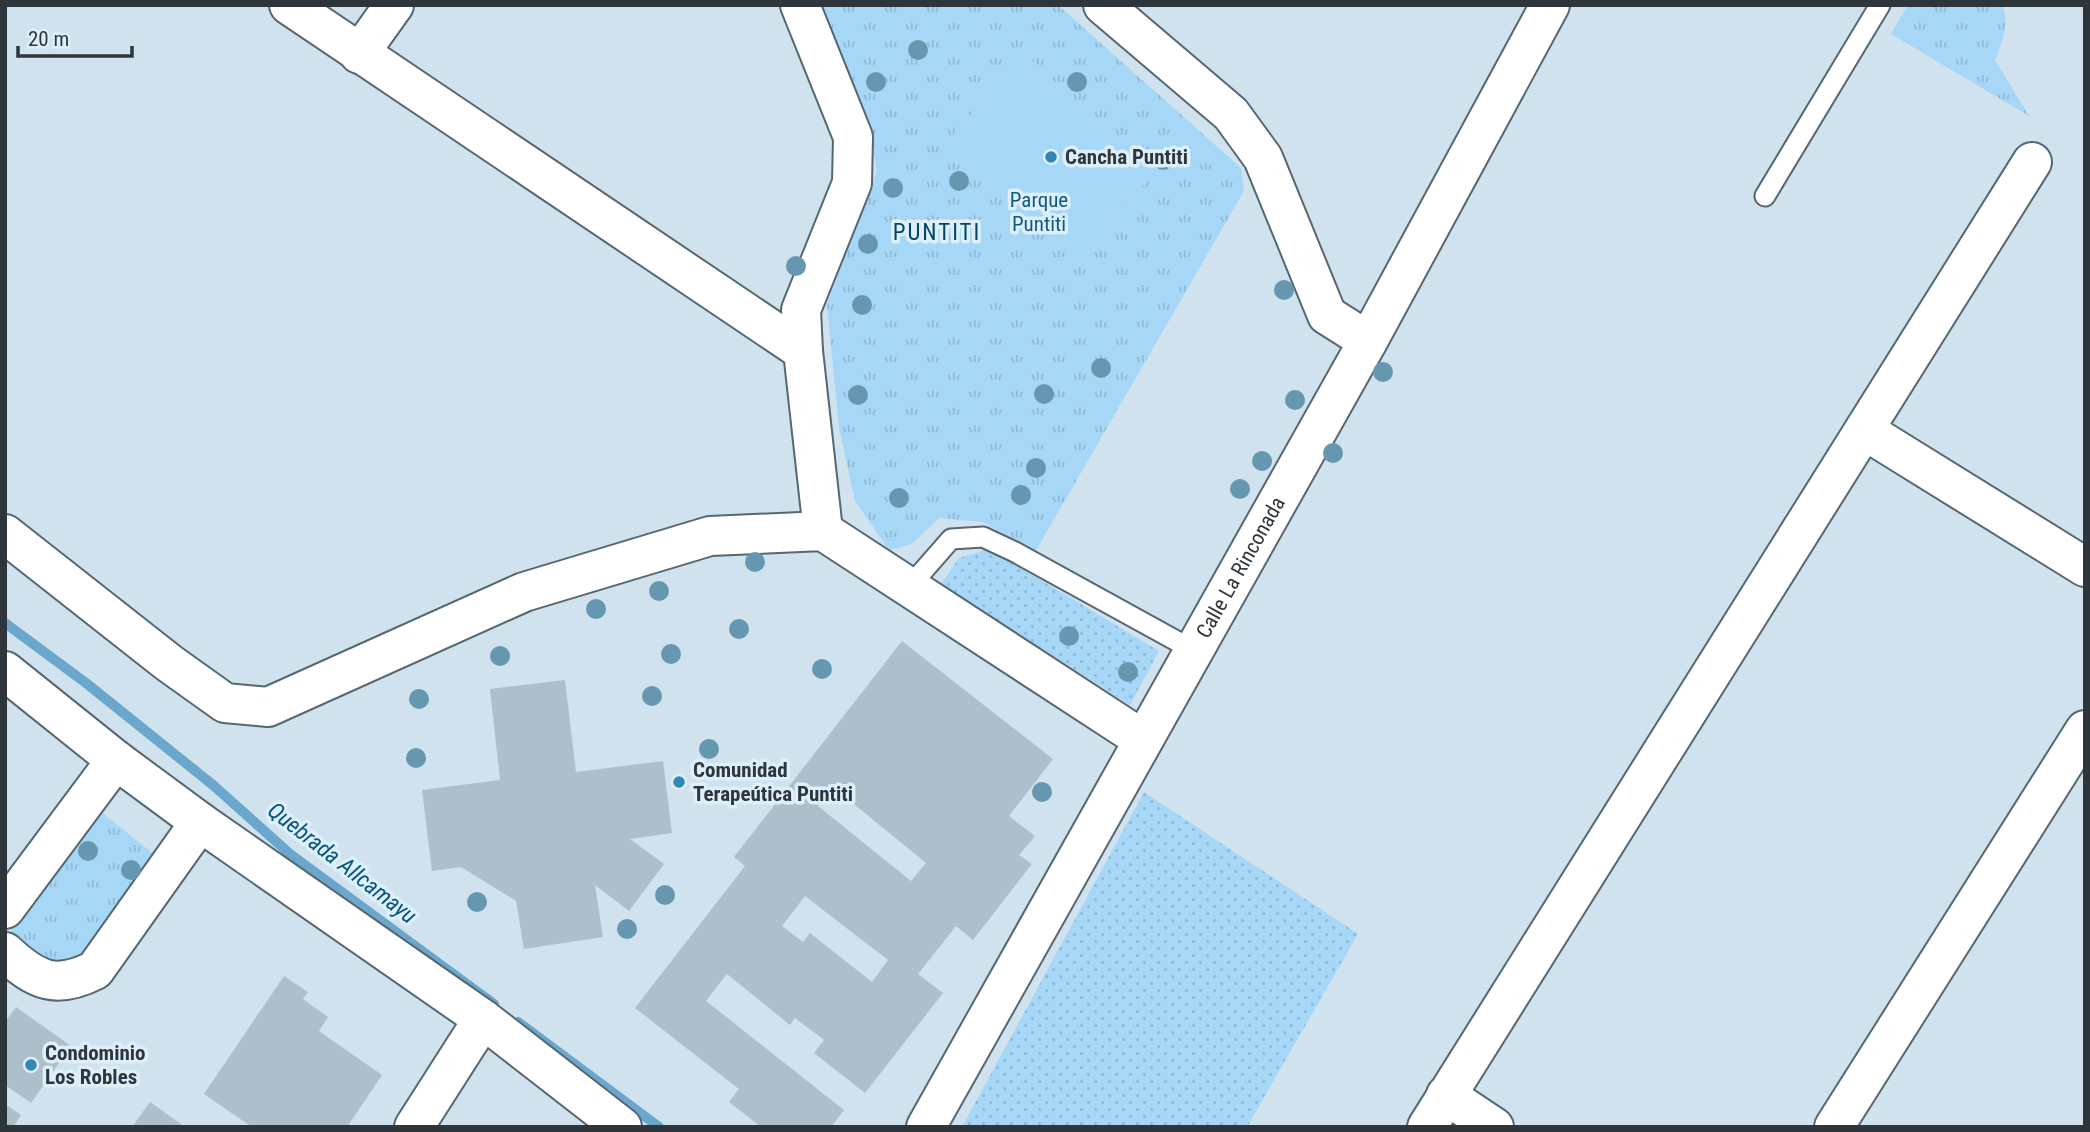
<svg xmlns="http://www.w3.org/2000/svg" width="2090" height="1132" font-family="'Roboto Condensed',sans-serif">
  <defs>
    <pattern id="grass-dots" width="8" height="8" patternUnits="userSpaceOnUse" patternTransform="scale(1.75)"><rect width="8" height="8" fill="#a7d7f6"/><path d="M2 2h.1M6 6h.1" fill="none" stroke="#90b9d4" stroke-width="1.8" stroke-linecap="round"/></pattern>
    <pattern id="park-tufts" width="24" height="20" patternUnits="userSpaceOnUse" patternTransform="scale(1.75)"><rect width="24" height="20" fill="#a7d7f6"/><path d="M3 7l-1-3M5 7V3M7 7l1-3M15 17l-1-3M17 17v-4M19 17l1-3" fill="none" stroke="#90b9d4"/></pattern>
  </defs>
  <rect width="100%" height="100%" fill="#cfe2ee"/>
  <g fill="url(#grass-dots)">
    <polygon points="989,549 1159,651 1130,705 941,584 959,558"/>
    <polygon points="1144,792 1358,934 1247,1127 962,1127"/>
  </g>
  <g fill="url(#park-tufts)">
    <polygon points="821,5 1058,5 1241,168 1244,191 1035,552 983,522 939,518 912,544 889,550 855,501 839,428 827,305 877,171 869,125"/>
    <path d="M1908 5H2002C2010 20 2002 45 1995 60L2029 116 1891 34Z"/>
    <polygon points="95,807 156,856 78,967 64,968 17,944 11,932 12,918"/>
  </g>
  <polygon fill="#a7d7f6" points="1026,55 1155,173 1076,259 947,141"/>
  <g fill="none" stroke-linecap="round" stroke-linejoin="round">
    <g stroke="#6ba7cc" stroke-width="10">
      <polyline points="5,623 86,683 213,785 290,854 494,1004"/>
      <polyline points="518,1022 659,1127"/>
    </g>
  </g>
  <g fill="#adbfcb" fill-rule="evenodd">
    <path d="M902 641 1053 759 1009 816 1035 836 1019 855 1032 864 973 940 956 926 918 974 943 993 865 1093 814 1053 824 1040 795 1018 790 1025 727 974 706 1001 844 1110 831 1127H761L729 1102 739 1089 635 1008 745 866 734 857ZM833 787 926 863 911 881 818 806ZM805 896 888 960 872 982 810 933 803 942 782 926Z"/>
    <polygon points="565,680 576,772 663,761 672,833 630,839 664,864 629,911 595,885 603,937 524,949 516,901 461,867 432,871 422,790 500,780 490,689"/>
    <polygon points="284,976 308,992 303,999 328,1017 319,1031 382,1075 347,1127 252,1127 204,1094"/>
    <polygon points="16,1007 71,1046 31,1103 5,1085 5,1022"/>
    <polygon points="150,1102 185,1127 132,1127"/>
    <polygon points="5,1104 21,1115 13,1127 5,1127"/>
  </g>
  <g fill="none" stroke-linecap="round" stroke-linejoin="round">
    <defs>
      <g id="lane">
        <polyline points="1765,196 1880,5"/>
        <polyline points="909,587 951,539 983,537 1015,552 1193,650"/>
      </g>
      <g id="street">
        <polyline points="289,5 803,351"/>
        <polyline points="800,5 853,137 852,183 801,310 803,351 823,531"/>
        <polyline points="1103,5 1231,114 1263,158 1327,315 1368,341"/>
        <polyline points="359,54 394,5"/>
        <polyline points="1864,430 2085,567"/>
        <polyline points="5,534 169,663 225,703 268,707 524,592 710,536 823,531 1142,739"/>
        <polyline points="5,671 116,760 200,822 483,1019 622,1127"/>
        <polyline points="5,909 116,760"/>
        <path d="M5 952C36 981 56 990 95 970L200 822"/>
        <polyline points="1446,1095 1494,1127"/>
        <polyline points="414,1127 483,1019"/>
        <polyline points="1427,1127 2032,162"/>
        <polyline points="1834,1127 2085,730"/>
      </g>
      <g id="secondary">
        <path id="s1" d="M926 1127 1368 341 1550 5"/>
      </g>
    </defs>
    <use href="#lane" stroke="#576771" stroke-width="23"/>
    <use href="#street" stroke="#576771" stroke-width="42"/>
    <use href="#secondary" stroke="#576771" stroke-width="42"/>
    <use href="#lane" stroke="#fff" stroke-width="19"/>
    <use href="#street" stroke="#fff" stroke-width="38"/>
    <use href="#secondary" stroke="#fff" stroke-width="38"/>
  </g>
  <g fill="#6697b1">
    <circle cx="918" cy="50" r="10"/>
    <circle cx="876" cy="82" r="10"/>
    <circle cx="1077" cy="82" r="10"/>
    <circle cx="1163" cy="160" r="10"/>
    <circle cx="959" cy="181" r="10"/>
    <circle cx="893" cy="188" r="10"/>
    <circle cx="868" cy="244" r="10"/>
    <circle cx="796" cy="266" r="10"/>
    <circle cx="1284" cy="290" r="10"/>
    <circle cx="862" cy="305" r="10"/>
    <circle cx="1101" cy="368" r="10"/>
    <circle cx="1383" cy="372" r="10"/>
    <circle cx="1044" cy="394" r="10"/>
    <circle cx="858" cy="395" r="10"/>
    <circle cx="1295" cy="400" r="10"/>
    <circle cx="1333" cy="453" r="10"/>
    <circle cx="1262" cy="461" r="10"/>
    <circle cx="1036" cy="468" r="10"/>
    <circle cx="1240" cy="489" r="10"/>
    <circle cx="1021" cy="495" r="10"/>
    <circle cx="899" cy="498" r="10"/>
    <circle cx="755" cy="562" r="10"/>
    <circle cx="659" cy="591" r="10"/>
    <circle cx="596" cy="609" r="10"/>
    <circle cx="739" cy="629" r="10"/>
    <circle cx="1069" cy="636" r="10"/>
    <circle cx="671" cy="654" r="10"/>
    <circle cx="500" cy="656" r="10"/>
    <circle cx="822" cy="669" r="10"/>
    <circle cx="1128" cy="672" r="10"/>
    <circle cx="652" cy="696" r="10"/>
    <circle cx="419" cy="699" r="10"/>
    <circle cx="709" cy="749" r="10"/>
    <circle cx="416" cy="758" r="10"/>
    <circle cx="1042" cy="792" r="10"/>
    <circle cx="88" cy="851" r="10"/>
    <circle cx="131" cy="870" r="10"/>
    <circle cx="665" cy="895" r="10"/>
    <circle cx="477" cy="902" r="10"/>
    <circle cx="627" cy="929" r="10"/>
  </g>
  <g fill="#3086b5" stroke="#dceffb" stroke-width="2.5">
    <circle cx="1051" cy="157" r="7"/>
    <circle cx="679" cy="782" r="7"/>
    <circle cx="31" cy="1065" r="7"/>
  </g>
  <g text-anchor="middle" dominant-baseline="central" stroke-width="7" stroke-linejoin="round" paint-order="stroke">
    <g font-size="21" font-weight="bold" fill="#2f363b" stroke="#dceffb" text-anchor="start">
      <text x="1065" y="157">Cancha Puntiti</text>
      <text x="693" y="770">Comunidad<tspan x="693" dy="24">Terapeútica Puntiti</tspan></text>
      <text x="45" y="1053">Condominio<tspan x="45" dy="24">Los Robles</tspan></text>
    </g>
    <g font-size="21" fill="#115a7f" stroke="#dceffb">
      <text x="1039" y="200">Parque<tspan x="1039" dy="24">Puntiti</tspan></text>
    </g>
    <g font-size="21" fill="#2f363b" stroke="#dceffb">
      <text stroke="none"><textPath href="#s1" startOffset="642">Calle La Rinconada</textPath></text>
    </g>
    <g font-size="23" letter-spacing="2" fill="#024565" stroke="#dceffb">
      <text x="937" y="232">PUNTITI</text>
    </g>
    <g font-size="23" font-style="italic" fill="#08567a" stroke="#dceffb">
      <text transform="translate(342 863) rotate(38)">Quebrada Allcamayu</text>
    </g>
  </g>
  <rect width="2090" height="1132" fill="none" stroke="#2f363b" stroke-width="14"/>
  <path d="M18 46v10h114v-10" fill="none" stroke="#2f363b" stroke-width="3.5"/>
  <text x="28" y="46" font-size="21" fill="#2f363b" stroke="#dceffb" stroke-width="5" paint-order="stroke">20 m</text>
</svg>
